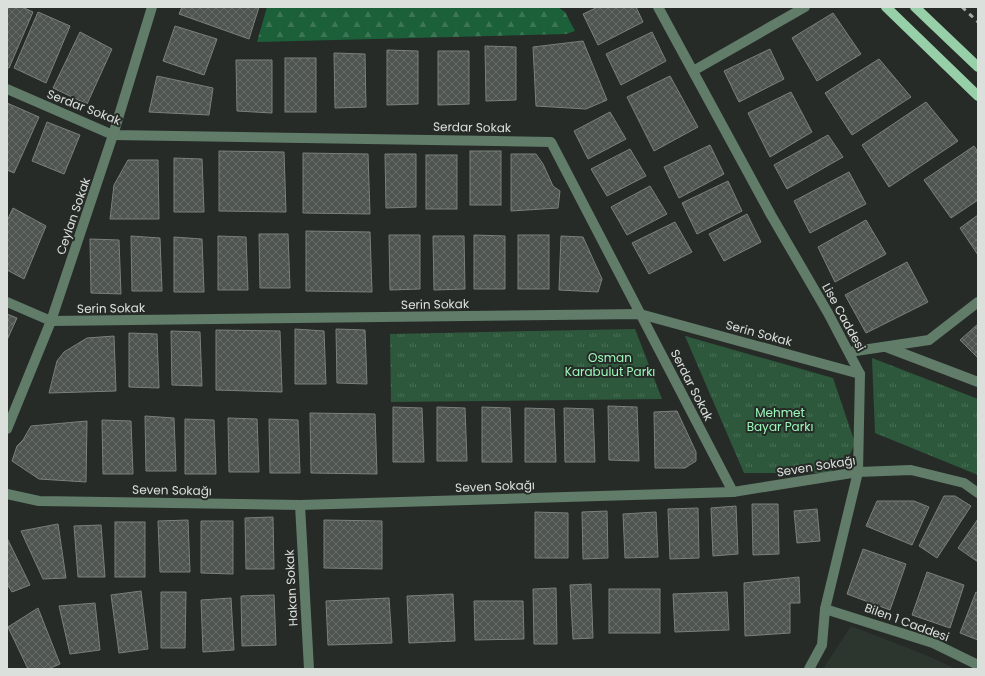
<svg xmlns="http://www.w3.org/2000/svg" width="985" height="676" font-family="Poppins,sans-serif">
  <defs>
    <pattern id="grass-tufts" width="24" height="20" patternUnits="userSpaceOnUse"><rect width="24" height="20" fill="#2d583c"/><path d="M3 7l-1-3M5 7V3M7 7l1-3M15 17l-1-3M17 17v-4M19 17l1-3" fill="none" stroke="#4b7058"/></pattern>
    <pattern id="forest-firs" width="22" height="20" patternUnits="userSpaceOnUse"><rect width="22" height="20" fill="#1b6038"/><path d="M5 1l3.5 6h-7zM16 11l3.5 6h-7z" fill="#3c7654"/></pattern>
    <pattern id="building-cross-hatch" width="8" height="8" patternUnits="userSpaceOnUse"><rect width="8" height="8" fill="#4e5450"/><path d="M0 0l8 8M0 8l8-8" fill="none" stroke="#676c69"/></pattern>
  </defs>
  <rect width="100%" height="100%" fill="#262b27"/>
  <polygon fill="#2c362f" points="851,626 926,655 956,669 823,669"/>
  <g fill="url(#grass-tufts)">
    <polygon points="635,329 662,399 391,402 390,334"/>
    <polygon points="685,336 833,378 855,443 847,461 828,473 744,473"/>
    <polygon points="872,358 978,399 978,475 875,433"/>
  </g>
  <polygon fill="url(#forest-firs)" points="267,7 558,7 565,12 575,31 566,34 257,42"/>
  <g fill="url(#building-cross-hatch)" stroke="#7b807c">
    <polygon points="7,7 22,7 33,12 9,68 7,68"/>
    <polygon points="182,7 259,7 249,39 179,14"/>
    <polygon points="598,7 636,7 643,22 598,45 583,14"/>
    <polygon points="38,12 70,26 46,83 14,68"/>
    <polygon points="833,13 861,54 817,81 792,38"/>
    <polygon points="175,26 217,39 204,75 163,61"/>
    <polygon points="80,32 112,49 87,104 53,88"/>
    <polygon points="652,32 666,61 621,85 606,54"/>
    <polygon points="583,41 607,100 586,109 536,106 533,47"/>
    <polygon points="485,46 516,47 516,100 486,101"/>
    <polygon points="770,49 784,79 739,102 724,71"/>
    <polygon points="387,50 418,51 418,104 387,105"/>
    <polygon points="438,51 469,51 469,104 438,105"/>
    <polygon points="334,53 365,54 366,107 335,108"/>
    <rect x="285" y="58" width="31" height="54"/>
    <polygon points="879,59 911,97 852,135 825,93"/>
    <polygon points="236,60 272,60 272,113 237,111"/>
    <polygon points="157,76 213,88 209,115 149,112"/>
    <polygon points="670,76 698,127 654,151 627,97"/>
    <polygon points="791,92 812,132 770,157 748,113"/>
    <polygon points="926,102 958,141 889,187 862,145"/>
    <polygon points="7,103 39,117 14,173 7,170"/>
    <polygon points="610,112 626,139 588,159 574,131"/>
    <polygon points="47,122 80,135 64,174 32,161"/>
    <polygon points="828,135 843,157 787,189 774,165"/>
    <polygon points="710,145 724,174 679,198 664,167"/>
    <polygon points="974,146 978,152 978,200 951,218 924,180"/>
    <polygon points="630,149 646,176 607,196 591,169"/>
    <polygon points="219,151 284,152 286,212 219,211"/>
    <rect x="470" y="151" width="31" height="54"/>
    <polygon points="303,153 368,154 370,214 303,213"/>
    <polygon points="385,154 416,154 416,207 386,208"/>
    <polygon points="511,154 536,154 543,164 553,186 560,191 558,208 511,211"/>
    <rect x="426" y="155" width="31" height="54"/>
    <polygon points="174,158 202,159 204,212 174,212"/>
    <polygon points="128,160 158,160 159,219 110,219 114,185"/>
    <polygon points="849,172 866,204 810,233 794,201"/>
    <polygon points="728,181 742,211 697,234 682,203"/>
    <polygon points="650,186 667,214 627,235 611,207"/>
    <polygon points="13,208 46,226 24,279 7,270 7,221"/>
    <polygon points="747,214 761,242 724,261 709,234"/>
    <polygon points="978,215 978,255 960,228"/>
    <polygon points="866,220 886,254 835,282 818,247"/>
    <polygon points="675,222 692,252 649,274 632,243"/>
    <polygon points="306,231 370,232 372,292 306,291"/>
    <polygon points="259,234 288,234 290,288 260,288"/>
    <polygon points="389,235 420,235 420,289 390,290"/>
    <polygon points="474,235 505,236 505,289 474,289"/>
    <rect x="518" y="235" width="31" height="54"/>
    <polygon points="131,236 160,238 162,291 132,291"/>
    <polygon points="218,236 246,237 248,290 218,290"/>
    <polygon points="433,236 464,236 465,289 434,290"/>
    <polygon points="561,236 583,237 602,279 598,292 559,290"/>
    <polygon points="174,237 202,239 204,292 174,292"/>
    <polygon points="90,239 119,240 121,294 91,293"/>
    <polygon points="907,262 928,302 866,333 845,295"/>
    <polygon points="7,314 17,318 7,340"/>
    <polygon points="978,324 978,358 960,340"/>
    <polygon points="295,329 324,331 326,384 295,384"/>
    <polygon points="336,329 365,330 367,384 337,383"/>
    <polygon points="216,330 280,331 282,392 216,390"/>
    <polygon points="171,331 200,332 202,386 172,385"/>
    <polygon points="129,333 157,334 159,388 129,387"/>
    <polygon points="114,336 116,391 49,393 57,361 64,352 87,338"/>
    <polygon points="608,406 637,407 639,461 609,460"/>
    <polygon points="393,407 422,408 424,462 393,462"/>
    <polygon points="437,407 465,408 467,461 437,461"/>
    <polygon points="482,407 510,408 512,462 482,462"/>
    <polygon points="525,408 554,409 556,462 525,462"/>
    <polygon points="564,408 593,409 595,462 565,462"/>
    <polygon points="677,411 696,452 696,461 685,468 655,468 654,412"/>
    <polygon points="310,413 375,414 377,474 311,473"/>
    <polygon points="145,416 174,418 176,471 146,471"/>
    <polygon points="228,418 257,419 259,472 229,472"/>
    <polygon points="185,419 214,420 216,474 185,474"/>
    <polygon points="269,419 298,420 300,473 270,473"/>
    <polygon points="102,420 131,421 133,474 103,474"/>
    <polygon points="87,421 86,482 39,479 12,461 17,446 23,440 31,426"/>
    <polygon points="944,496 955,496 971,506 937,558 919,546"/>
    <polygon points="877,501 914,501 929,507 912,545 866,526"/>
    <polygon points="752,504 778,504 779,554 753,555"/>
    <polygon points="736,506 738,554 713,556 711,508"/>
    <polygon points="698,508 699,558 670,559 668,509"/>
    <polygon points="817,509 820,541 797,543 794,511"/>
    <polygon points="607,511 608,558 583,559 582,512"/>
    <polygon points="535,512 568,513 568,558 535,558"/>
    <polygon points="656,512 658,557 625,558 623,514"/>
    <polygon points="273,517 274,569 246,569 245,518"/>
    <polygon points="978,519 978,562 958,548"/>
    <polygon points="188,520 190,572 160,572 158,521"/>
    <polygon points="324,520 382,521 382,569 324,568"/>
    <polygon points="201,521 233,521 233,574 201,573"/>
    <rect x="115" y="522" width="30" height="55"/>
    <polygon points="58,524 66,578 43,579 21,531"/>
    <polygon points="101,525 105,577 78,577 74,526"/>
    <polygon points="7,538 30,585 12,592 7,584"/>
    <polygon points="863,549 906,564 890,610 847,594"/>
    <polygon points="927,572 964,585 950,628 912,615"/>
    <polygon points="799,577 800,603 790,603 790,633 745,636 744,583"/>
    <polygon points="591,584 593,638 573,639 570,585"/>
    <polygon points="556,588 557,644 534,644 533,589"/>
    <rect x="609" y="589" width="51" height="44"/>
    <polygon points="141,591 148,649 119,653 111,595"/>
    <polygon points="161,592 186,592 185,648 161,648"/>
    <polygon points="727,592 729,630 675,632 673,594"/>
    <polygon points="976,592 978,593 978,640 960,633"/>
    <polygon points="453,594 455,641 409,643 407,596"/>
    <polygon points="274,595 276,645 242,646 241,596"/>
    <polygon points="231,598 234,650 203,652 201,600"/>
    <polygon points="389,598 392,643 328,645 326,601"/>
    <polygon points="474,601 523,601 524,639 475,640"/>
    <polygon points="95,603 100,650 70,654 59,606"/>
    <polygon points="38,608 60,664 48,669 28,669 8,627"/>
  </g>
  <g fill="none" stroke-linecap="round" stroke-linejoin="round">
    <g stroke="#617c69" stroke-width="10">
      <polyline points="658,7 771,215 828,313 860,374 858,472 825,609 822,645 809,669"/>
      <polyline points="693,71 805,7"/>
      <polyline points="7,89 113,135 551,142 733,492"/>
      <polyline points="7,302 51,321 640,314 860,374"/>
      <polyline points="886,347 978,382"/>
      <polyline points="849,352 929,340 978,302"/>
      <polyline points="7,429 51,321 113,135 152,7"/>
      <polyline points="7,494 39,501 300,505 733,492 858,472 911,470 964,483 978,493"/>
      <polyline points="300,505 309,669"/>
      <polyline points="825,609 933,643 978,665"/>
    </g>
    <g stroke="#97cfa8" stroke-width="10">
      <polyline points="886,7 978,96"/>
      <polyline points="915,7 978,67"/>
    </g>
    <polyline stroke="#a6aaa7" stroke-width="3" stroke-dasharray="5 5" stroke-linecap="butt" points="962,7 978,22"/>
  </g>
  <g text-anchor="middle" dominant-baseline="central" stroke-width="4" stroke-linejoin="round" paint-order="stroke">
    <g font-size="12" fill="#dce0dd" stroke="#262b27">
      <text transform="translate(84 107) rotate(21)">Serdar Sokak</text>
      <text transform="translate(472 127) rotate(1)">Serdar Sokak</text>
      <text transform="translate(73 216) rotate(-71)">Ceylan Sokak</text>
      <text transform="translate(435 304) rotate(-1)">Serin Sokak</text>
      <text transform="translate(111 308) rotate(-1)">Serin Sokak</text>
      <text transform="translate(844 317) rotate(61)">Lise Caddesi</text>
      <text transform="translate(759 333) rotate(15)">Serin Sokak</text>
      <text transform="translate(692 385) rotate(63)">Serdar Sokak</text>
      <text transform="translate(816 466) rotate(-9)">Seven Sokağı</text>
      <text transform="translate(495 486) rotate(-2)">Seven Sokağı</text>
      <text transform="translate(172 490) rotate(1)">Seven Sokağı</text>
      <text transform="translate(291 588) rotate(-93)">Hakan Sokak</text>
      <text transform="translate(907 622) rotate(20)">Bilen 1 Caddesi</text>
    </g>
    <g font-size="12" fill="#9bf8ba" stroke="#262b27">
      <text x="610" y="357">Osman<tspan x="610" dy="14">Karabulut Parkı</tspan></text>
      <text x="780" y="412">Mehmet<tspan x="780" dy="14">Bayar Parkı</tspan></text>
    </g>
  </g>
  <rect width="985" height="676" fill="none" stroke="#dce0dd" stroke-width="16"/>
</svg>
